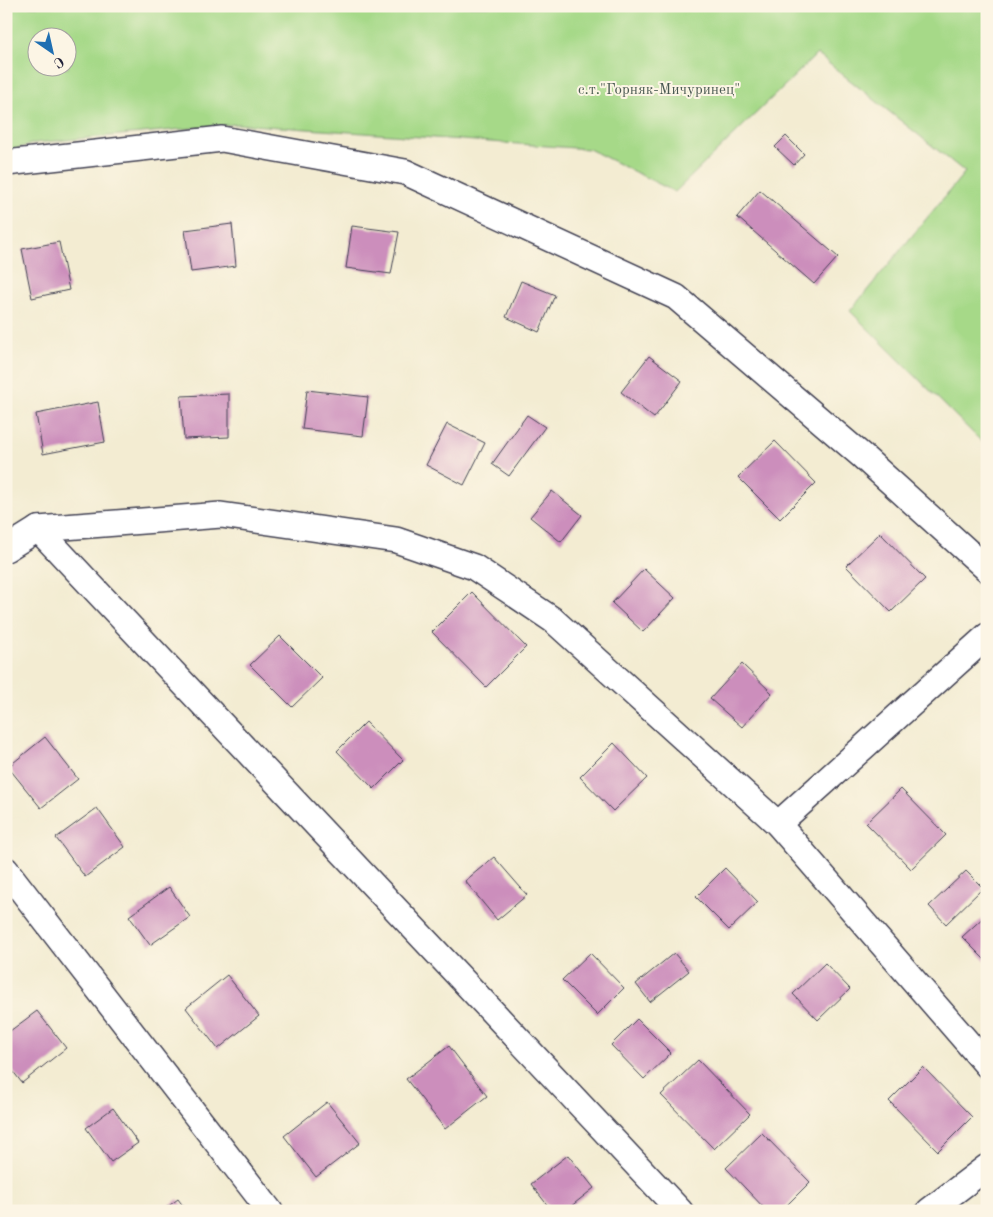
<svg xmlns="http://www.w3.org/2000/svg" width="993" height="1217" font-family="'Old Standard TT',serif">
  <rect width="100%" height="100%" fill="#fcf5e5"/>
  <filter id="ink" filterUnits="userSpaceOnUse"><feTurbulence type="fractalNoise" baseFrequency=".02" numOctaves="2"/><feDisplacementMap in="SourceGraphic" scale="10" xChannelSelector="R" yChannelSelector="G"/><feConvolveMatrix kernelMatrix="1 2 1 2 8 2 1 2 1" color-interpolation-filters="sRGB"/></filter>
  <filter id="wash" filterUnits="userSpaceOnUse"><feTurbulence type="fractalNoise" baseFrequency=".0096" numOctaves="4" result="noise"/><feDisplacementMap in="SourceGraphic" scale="20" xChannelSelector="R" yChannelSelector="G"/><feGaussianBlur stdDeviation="1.12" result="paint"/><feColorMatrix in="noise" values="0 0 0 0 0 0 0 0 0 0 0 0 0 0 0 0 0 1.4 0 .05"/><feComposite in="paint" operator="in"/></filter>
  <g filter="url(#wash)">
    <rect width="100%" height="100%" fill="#f3ecd2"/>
    <path fill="#a6d988" stroke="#647e62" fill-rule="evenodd" d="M6 6H987V447L850 311 965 172 817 54 675 192 589 149 237 124 35 143 6 152ZM38 38H68V68H38Z"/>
    <g id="blocks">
      <g fill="#cc8ebc">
        <polygon points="786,136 804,154 794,165 775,147"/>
        <polygon points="760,190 838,257 814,284 737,217"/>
        <polygon points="232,224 236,266 191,272 185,230"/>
        <polygon points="352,226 399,232 391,274 346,268"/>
        <polygon points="59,242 69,290 32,298 22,249"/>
        <polygon points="521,281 555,295 539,332 506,317"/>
        <polygon points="649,356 682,381 654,418 621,392"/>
        <polygon points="307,390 368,397 363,436 302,429"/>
        <polygon points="229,394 229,437 184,439 181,396"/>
        <polygon points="98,402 105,442 43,454 36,414"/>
        <polygon points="527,415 545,427 509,476 492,464"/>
        <polygon points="447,424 485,443 464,485 426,465"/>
        <polygon points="775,441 816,483 780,519 738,477"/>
        <polygon points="552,491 582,515 561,542 530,517"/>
        <polygon points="880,533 925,579 891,612 846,566"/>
        <polygon points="644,569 675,598 643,632 612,603"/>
        <polygon points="472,592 526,647 486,687 432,632"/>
        <polygon points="280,636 322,678 292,707 250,665"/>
        <polygon points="742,664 772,693 742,727 710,699"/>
        <polygon points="366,722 403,760 374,789 337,751"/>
        <polygon points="45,737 78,779 41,808 8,767"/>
        <polygon points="614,743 647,778 613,811 580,777"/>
        <polygon points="901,789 946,835 911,869 866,823"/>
        <polygon points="97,808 125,847 85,877 56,838"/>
        <polygon points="494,857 527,895 497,920 465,881"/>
        <polygon points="725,868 758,902 729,930 696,897"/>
        <polygon points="966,871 983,888 946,924 929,906"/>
        <polygon points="169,887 190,917 150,945 129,916"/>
        <polygon points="987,914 987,962 962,937"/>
        <polygon points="590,953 624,988 597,1015 562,980"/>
        <polygon points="674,953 689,971 650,1002 636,984"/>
        <polygon points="825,963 850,989 818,1020 793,994"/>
        <polygon points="227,975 259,1016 218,1049 186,1008"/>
        <polygon points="37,1011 66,1048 22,1083 6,1062 6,1034"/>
        <polygon points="637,1019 671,1053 644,1079 611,1045"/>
        <polygon points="449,1046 487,1096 445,1129 406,1079"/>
        <polygon points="698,1060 750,1114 714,1149 661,1095"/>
        <polygon points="923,1067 972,1117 938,1151 889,1101"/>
        <polygon points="327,1102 360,1143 316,1177 284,1136"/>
        <polygon points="113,1108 138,1143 111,1162 86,1128"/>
        <polygon points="762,1133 810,1182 781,1211 767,1211 726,1168"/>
        <polygon points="568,1155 594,1188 565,1211 552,1211 531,1184"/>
        <polygon points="178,1199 187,1211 162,1211"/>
      </g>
    </g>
  </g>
  <g filter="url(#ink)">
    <use href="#blocks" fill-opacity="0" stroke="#414052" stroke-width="1"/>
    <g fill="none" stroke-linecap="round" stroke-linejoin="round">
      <defs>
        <g id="minor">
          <polyline points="6,163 222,139 405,172 676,297 861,455 987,569"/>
          <polyline points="38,529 680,1211"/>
          <polyline points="6,549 38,529 221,515 396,540 474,567 553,620 778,824 987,1065"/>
          <polyline points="778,824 987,636"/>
          <polyline points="6,870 270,1211"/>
          <polyline points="929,1211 987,1167"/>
        </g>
      </defs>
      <use href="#minor" stroke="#414052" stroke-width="28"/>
      <use href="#minor" stroke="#fff" stroke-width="25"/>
    </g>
  </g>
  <g text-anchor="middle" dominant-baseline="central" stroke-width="4" stroke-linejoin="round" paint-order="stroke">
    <g font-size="15" fill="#4a5952" stroke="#fcf5e5">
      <text x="659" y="90">с.т."Горняк-Мичуринец"</text>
    </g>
  </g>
  <rect width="993" height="1217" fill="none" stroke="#fcf5e5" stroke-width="25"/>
  <g transform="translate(52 52) rotate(146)"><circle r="24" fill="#fcf5e5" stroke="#a5a1a1"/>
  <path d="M0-4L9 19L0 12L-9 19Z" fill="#1f6fb2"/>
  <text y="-8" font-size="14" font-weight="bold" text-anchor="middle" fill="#22223b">С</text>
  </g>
</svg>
